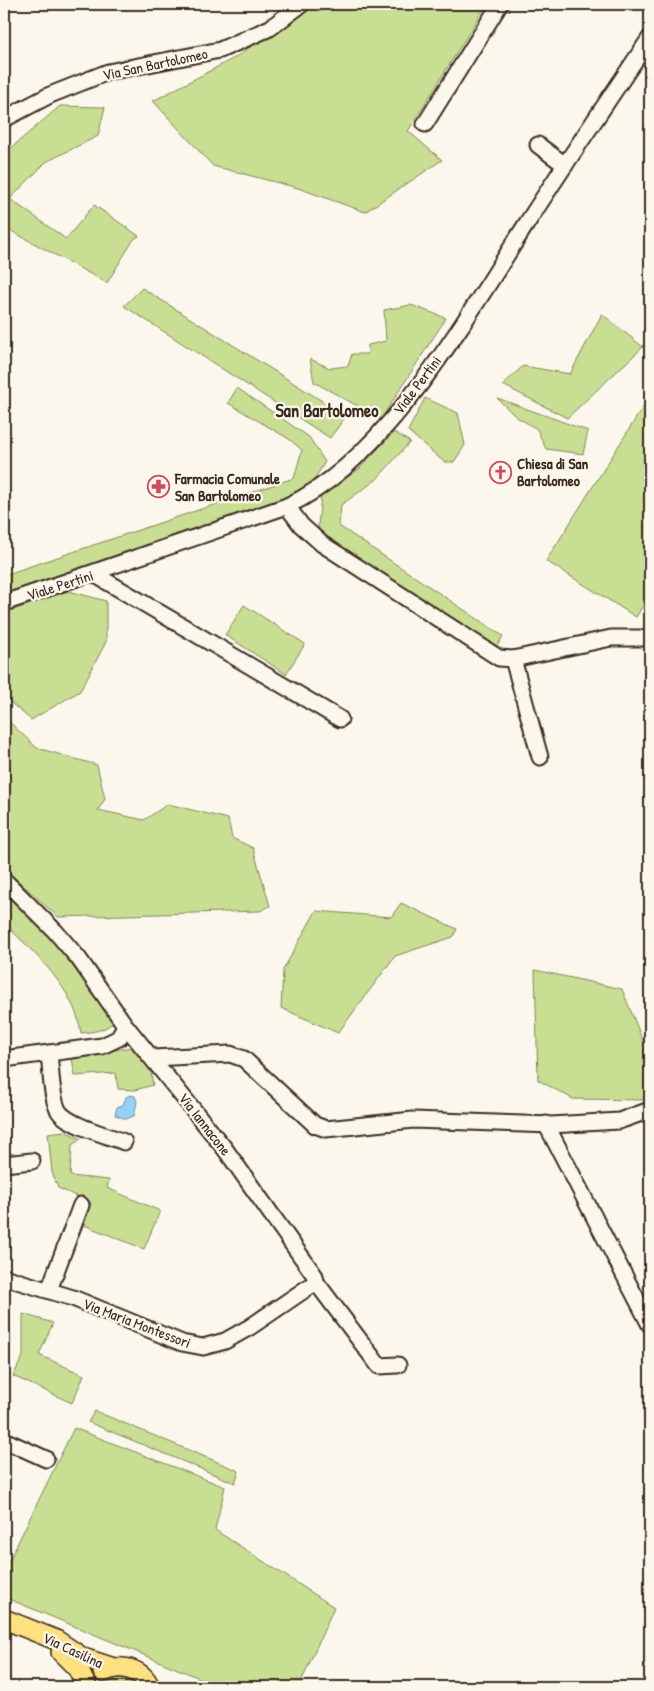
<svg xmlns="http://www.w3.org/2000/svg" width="654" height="1691" font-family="'Patrick Hand',sans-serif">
  <rect width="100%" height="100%" fill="#fbf7ec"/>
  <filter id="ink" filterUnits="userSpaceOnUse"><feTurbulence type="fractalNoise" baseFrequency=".02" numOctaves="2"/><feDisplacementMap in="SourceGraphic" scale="10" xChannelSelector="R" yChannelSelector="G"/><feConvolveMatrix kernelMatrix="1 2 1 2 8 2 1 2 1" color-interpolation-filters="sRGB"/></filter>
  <g filter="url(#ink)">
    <g fill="#c8de93" stroke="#828458">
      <polygon points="311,4 487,4 408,131 442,160 365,212 298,188 213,166 153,101 236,57"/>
      <polygon points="60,106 105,107 98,136 46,162 10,199 66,239 94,205 139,236 134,239 107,283 4,227 4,154"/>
      <polygon points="142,288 346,416 330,438 124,306"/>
      <polygon points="411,305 446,318 381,419 314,382 310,359 330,368 348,366 352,354 368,354 368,345 386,341 384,310"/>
      <polygon points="602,314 643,347 567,418 503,385 523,366 570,374"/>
      <polygon points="237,388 309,437 325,462 310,486 274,504 4,597 4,575 294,478 302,450 289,439 228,403"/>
      <polygon points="650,396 650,594 636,617 546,561"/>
      <polygon points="425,398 458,413 465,445 454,462 444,462 408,431"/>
      <polygon points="497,398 588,431 583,454 546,449 537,429 515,416"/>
      <polygon points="394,432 410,442 376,480 341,505 339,526 503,636 495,650 322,536 318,526 321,496 359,469"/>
      <polygon points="69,591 106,601 106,642 80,691 31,720 4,697 4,613"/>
      <polygon points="244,605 305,644 286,674 225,635"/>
      <polygon points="4,717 37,748 97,765 105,799 98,810 144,820 168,804 228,819 232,838 253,848 270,906 260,911 58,917 4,868"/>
      <path d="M4 880 48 925 114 1021C106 1031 92 1032 81 1033 75 988 34 953 4 923Z"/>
      <polygon points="401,903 457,929 453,937 395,956 338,1033 281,1008 283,970 316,911 391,917"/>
      <polygon points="535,970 622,989 650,1059 650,1100 573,1099 538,1080"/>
      <polygon points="131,1047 140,1048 149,1061 153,1085 135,1090 118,1089 116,1073 75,1076 72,1058"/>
      <polygon points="65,1131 81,1139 72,1145 70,1176 109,1180 107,1188 160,1211 144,1249 84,1225 91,1203 58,1188 52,1172 48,1133"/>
      <polygon points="23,1314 53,1323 39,1355 84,1375 72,1403 13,1376 23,1356"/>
      <polygon points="95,1411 239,1471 235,1483 88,1422"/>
      <polygon points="74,1428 225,1487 215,1530 334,1607 299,1687 221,1687 4,1597 4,1571"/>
      <polygon points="119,1678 132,1682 138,1687 103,1687 107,1683"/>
    </g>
    <polygon fill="#96d0f6" stroke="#728ea0" points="130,1095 135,1096 137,1102 134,1116 126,1119 115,1115 117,1107 123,1105 126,1097"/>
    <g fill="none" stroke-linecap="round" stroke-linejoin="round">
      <defs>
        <g id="minor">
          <polyline points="4,119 50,95 108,72 220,50 270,28 302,4"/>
          <polyline points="425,124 500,4"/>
          <polyline points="538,145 565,165"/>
          <polyline points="287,506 301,525 322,544 499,658 513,659 611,638 650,638"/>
          <polyline points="94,574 340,719"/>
          <path d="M4 603 287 506C386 461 469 313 527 223 567 161 609 99 650 38"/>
          <polyline points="513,659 540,757"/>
          <polyline points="4,880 55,931 79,959 125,1025 225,1149 315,1276 316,1282 379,1366 398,1365"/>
          <path d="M49 1054C51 1068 51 1104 61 1114 74 1127 107 1135 124 1142"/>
          <polyline points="153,1058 230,1054 244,1059 315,1125 326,1129 413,1120 551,1125 619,1121 650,1110"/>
          <polyline points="4,1059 102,1046 119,1038 125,1025"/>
          <polyline points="546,1124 650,1325"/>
          <polyline points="4,1164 32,1161"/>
          <polyline points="4,1277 73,1298 182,1343 203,1347 225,1341 250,1327 316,1282"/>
          <polyline points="49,1290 81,1205"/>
          <polyline points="4,1440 46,1459"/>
        </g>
        <g id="major">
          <polyline points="4,1619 56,1640 83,1658 114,1668"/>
          <polyline points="61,1652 78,1669 87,1687"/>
          <path d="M103 1672C121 1663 142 1669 150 1687"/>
        </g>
      </defs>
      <use href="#minor" stroke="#3b2a1e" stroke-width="19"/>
      <use href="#major" stroke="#3b2a1e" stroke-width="22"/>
      <use href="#minor" stroke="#fbf7ec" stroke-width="15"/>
      <use href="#major" stroke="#fde080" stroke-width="19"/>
    </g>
  </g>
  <defs>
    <symbol id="church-ring" viewBox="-11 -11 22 22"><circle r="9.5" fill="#fbf7ec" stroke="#d1495b" stroke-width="1.5"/><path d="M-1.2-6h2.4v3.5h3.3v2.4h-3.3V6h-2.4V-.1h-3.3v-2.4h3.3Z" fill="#d1495b"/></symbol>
    <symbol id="pharmacy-ring" viewBox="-11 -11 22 22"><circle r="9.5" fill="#fbf7ec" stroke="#d1495b" stroke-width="1.5"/><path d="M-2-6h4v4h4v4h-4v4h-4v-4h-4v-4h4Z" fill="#d1495b"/></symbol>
  </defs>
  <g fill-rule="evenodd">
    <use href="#church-ring" x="488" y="460" width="25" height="25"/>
    <use href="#pharmacy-ring" x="146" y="474" width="25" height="25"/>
  </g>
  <g text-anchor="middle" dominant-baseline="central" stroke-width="4.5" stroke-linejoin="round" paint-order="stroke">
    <g font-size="15" fill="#3b2a1e" stroke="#fbf7ec">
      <text transform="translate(155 64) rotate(-12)">Via San Bartolomeo</text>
      <text transform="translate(417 385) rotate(-53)">Viale Pertini</text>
      <text transform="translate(60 585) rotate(-18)">Viale Pertini</text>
      <text transform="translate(205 1124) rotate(52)">Via Iannacone</text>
      <text transform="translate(137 1323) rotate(21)">Via Maria Montessori</text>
      <text transform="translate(73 1650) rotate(25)">Via Casilina</text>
    </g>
    <g font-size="15" font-weight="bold" fill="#3b2a1e" stroke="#fbf7ec" text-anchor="start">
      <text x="517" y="463">Chiesa di San<tspan x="517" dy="17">Bartolomeo</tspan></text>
      <text x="175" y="478">Farmacia Comunale<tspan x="175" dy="17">San Bartolomeo</tspan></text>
    </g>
    <g font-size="18" font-weight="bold" fill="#3b2a1e" stroke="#fbf7ec">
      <text x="327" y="410">San Bartolomeo</text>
    </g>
  </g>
  <rect width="654" height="1691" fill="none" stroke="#fbf7ec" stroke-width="20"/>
  <rect x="10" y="10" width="634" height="1671" fill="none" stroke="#3b2a1e" stroke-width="2" filter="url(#ink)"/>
</svg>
